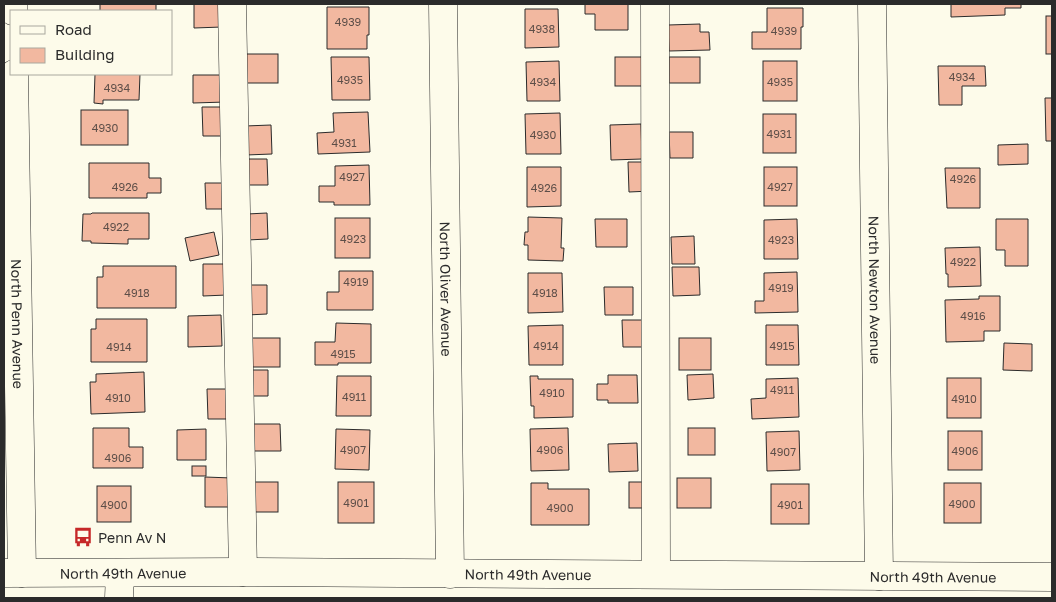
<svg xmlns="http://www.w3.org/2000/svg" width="1056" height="602" font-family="'Golos Text',sans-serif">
  <rect width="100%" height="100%" fill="#fdfbea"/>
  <g fill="#f2b8a0" stroke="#2b2b2b">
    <rect x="100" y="4" width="56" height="7"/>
    <polygon points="194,4 222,4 222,27 194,28"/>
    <polygon points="585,4 628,4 628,30 595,30 595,14 585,14"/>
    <polygon points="951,4 1021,4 1021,8 1005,8 1005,15 951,17"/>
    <polygon points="327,7 369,7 369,35 367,35 367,49 327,49"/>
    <polygon points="767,8 803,8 803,27 801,27 801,49 752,49 752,32 767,32"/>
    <polygon points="525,9 558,9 559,47 525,48"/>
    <rect x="1046" y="16" width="6" height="38"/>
    <polygon points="700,24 700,32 709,32 710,50 669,51 668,25"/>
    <rect x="243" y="54" width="35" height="29"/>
    <polygon points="331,57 369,57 370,100 332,100"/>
    <rect x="615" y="57" width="33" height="29"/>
    <rect x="669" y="57" width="31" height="26"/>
    <polygon points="559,61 560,101 527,101 526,62"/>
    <rect x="763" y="61" width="34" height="40"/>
    <polygon points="938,66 985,66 986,86 962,86 962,105 939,105"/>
    <polygon points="95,74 140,74 139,100 103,100 103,104 94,103"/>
    <polygon points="193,75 225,75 226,102 193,103"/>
    <polygon points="1045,98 1052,98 1052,141 1046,141"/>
    <polygon points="202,107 224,107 225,136 203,136"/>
    <rect x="81" y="110" width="47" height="35"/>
    <polygon points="368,112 370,152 318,154 317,133 334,132 333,113"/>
    <polygon points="560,113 561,154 526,154 525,114"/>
    <rect x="763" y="114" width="33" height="39"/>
    <polygon points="641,124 642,159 611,160 610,125"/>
    <polygon points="271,125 272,154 246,155 245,126"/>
    <polygon points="669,132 693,132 693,158 670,158"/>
    <polygon points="1028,144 1028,164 998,165 998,145"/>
    <polygon points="244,159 267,159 268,185 245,185"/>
    <polygon points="628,162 650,162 651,191 629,192"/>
    <polygon points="89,163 149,163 149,178 161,178 161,193 147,193 147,198 89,198"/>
    <polygon points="369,165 370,205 334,205 334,202 319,202 319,186 335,186 335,166"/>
    <polygon points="527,167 561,167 561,206 527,207"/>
    <rect x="764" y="167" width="33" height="39"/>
    <polygon points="945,168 980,168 980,208 947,208"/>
    <polygon points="205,183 225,183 226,209 206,209"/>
    <polygon points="92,213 149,213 149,239 128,239 128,244 91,243 91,241 82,241 83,214 91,214"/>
    <polygon points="267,213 268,239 247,240 247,214"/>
    <polygon points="528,217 562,218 561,248 564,248 563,261 528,260 528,245 524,245 525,232 528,232"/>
    <rect x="335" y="218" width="35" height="40"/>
    <polygon points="595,219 627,219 627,247 596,247"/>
    <polygon points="797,219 798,259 764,259 764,220"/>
    <polygon points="996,219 1028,219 1028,266 1005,266 1005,250 996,250"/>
    <polygon points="214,232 219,255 190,261 185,238"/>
    <polygon points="694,236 695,264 672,264 671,237"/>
    <polygon points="980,247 981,286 948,287 948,274 946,274 945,248"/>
    <polygon points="203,264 227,264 227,295 203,296"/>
    <polygon points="103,266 176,266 176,308 97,308 97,277 103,277"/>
    <polygon points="672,267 699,267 700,295 673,296"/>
    <polygon points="339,271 373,271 373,310 327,310 327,292 339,292"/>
    <polygon points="797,272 798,312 755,313 755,301 764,301 764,273"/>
    <polygon points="528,273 562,273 563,312 528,313"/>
    <polygon points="247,285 267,285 267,314 247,315"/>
    <polygon points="604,287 633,287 633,315 605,315"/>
    <polygon points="979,296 1000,296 1000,331 984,331 984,341 946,342 945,300 979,299"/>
    <polygon points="221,315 222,346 188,347 188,316"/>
    <polygon points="96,319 147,319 147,362 91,362 91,329 96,329"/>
    <polygon points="622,320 652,320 652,347 623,347"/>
    <polygon points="336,323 371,324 371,363 338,363 338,365 315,365 315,342 335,342"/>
    <polygon points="563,325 563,365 529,365 528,326"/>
    <polygon points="766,325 798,325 799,365 766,365"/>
    <rect x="247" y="338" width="33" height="29"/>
    <rect x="679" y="338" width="32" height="32"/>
    <polygon points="1004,343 1032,344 1032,371 1003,370"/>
    <polygon points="249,370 268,370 268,396 248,396"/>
    <polygon points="144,372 145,412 91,414 90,382 96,382 96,374"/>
    <polygon points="713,374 714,398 688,400 687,375"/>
    <polygon points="608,375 637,375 638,403 608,403 608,400 597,400 597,384 608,384"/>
    <polygon points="337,376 371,376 371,416 336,416"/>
    <polygon points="530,376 538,376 538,379 573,379 573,417 534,418 534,406 531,406"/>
    <polygon points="798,378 799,417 752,419 751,399 766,398 766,379"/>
    <rect x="947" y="378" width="34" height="40"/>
    <polygon points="207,389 230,389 231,419 208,419"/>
    <polygon points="250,424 280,424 281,451 250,451"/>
    <polygon points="93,428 129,428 129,447 143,447 143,468 93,468"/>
    <polygon points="568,428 569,470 531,471 530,429"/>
    <rect x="688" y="428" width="27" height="27"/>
    <polygon points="206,429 206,460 177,460 177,430"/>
    <polygon points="336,429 370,430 369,470 335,469"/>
    <polygon points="799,431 800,470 767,471 766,432"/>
    <rect x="948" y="431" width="34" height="39"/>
    <polygon points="637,443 638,471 609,472 608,444"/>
    <rect x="192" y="466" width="14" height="10"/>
    <polygon points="205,477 232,478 232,507 205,507"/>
    <rect x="677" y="478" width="34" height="30"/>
    <rect x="250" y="482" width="28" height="30"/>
    <rect x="338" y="482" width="36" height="41"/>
    <rect x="629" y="482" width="26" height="26"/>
    <polygon points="531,483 548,483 548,489 589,489 589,525 531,525"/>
    <rect x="944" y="483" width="37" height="40"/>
    <rect x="771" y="484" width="38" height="40"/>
    <rect x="97" y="486" width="34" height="36"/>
  </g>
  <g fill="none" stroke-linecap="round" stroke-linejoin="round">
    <defs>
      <g id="minor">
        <polyline points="13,4 13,11"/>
        <polyline points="232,4 243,572"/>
        <path id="s1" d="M443 4 450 574"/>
        <polyline points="655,4 656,574"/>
        <path id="s2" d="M872 4 879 576"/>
        <path id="s3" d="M14 74 22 573"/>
        <path id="s4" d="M4 573 243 572 1052 577"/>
        <polyline points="119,598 120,573"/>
      </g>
    </defs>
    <use href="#minor" stroke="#2b2b2b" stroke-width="29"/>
    <use href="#minor" stroke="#fdfbea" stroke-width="28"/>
  </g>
  <defs>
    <symbol id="bus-bare" viewBox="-9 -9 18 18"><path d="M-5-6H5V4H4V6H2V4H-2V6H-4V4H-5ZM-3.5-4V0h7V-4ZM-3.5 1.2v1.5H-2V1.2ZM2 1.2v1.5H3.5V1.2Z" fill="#c62828" stroke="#fdfbea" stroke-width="2.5" paint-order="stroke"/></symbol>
  </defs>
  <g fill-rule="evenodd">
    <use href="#bus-bare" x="69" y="523" width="28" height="28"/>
  </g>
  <g text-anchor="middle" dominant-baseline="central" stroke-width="4" stroke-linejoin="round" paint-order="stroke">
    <g font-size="11" fill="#5d4e48">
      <text x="348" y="21">4939</text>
      <text x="542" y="28">4938</text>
      <text x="784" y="30">4939</text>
      <text x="962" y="76">4934</text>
      <text x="350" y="79">4935</text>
      <text x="543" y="81">4934</text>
      <text x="780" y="81">4935</text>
      <text x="117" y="87">4934</text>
      <text x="105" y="127">4930</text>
      <text x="779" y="133">4931</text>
      <text x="543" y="134">4930</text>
      <text x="344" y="142">4931</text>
      <text x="352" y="176">4927</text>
      <text x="963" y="178">4926</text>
      <text x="125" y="186">4926</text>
      <text x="780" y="186">4927</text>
      <text x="544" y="187">4926</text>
      <text x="116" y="226">4922</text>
      <text x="353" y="238">4923</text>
      <text x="781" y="239">4923</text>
      <text x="963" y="261">4922</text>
      <text x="356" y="281">4919</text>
      <text x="781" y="287">4919</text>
      <text x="137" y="292">4918</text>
      <text x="545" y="292">4918</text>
      <text x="973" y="315">4916</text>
      <text x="546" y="345">4914</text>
      <text x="782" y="345">4915</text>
      <text x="119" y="346">4914</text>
      <text x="343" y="353">4915</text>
      <text x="782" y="389">4911</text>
      <text x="552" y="392">4910</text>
      <text x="354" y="396">4911</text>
      <text x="118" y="397">4910</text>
      <text x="964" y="398">4910</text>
      <text x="353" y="449">4907</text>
      <text x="550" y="449">4906</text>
      <text x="965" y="450">4906</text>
      <text x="783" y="451">4907</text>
      <text x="118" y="457">4906</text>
      <text x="356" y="502">4901</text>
      <text x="962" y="503">4900</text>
      <text x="114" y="504">4900</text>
      <text x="790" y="504">4901</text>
      <text x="560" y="507">4900</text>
    </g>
    <g font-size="14" fill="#2b2b2b" stroke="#fdfbea">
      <text stroke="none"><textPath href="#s1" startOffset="285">North Oliver Avenue</textPath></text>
      <text stroke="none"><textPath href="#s2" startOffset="286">North Newton Avenue</textPath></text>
      <text stroke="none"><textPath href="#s3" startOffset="250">North Penn Avenue</textPath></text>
      <text stroke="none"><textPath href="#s4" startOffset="119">North 49th Avenue</textPath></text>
      <text stroke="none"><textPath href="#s4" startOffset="524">North 49th Avenue</textPath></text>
      <text stroke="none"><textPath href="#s4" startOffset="929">North 49th Avenue</textPath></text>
    </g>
    <g font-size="14" fill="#2b2b2b" stroke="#fdfbea" text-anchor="start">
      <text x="98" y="537">Penn Av N</text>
    </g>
  </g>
  <rect width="1056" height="602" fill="none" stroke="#2b2b2b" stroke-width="10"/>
  <rect x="10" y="10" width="162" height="65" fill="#fdfbea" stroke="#a9a89e"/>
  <rect x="20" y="26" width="25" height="8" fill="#fdfbea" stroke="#a9a89e"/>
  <text x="55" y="35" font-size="15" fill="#2b2b2b">Road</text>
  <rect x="20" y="48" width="25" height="15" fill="#f2b8a0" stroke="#a9a89e"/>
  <text x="55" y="60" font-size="15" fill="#2b2b2b">Building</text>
</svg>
